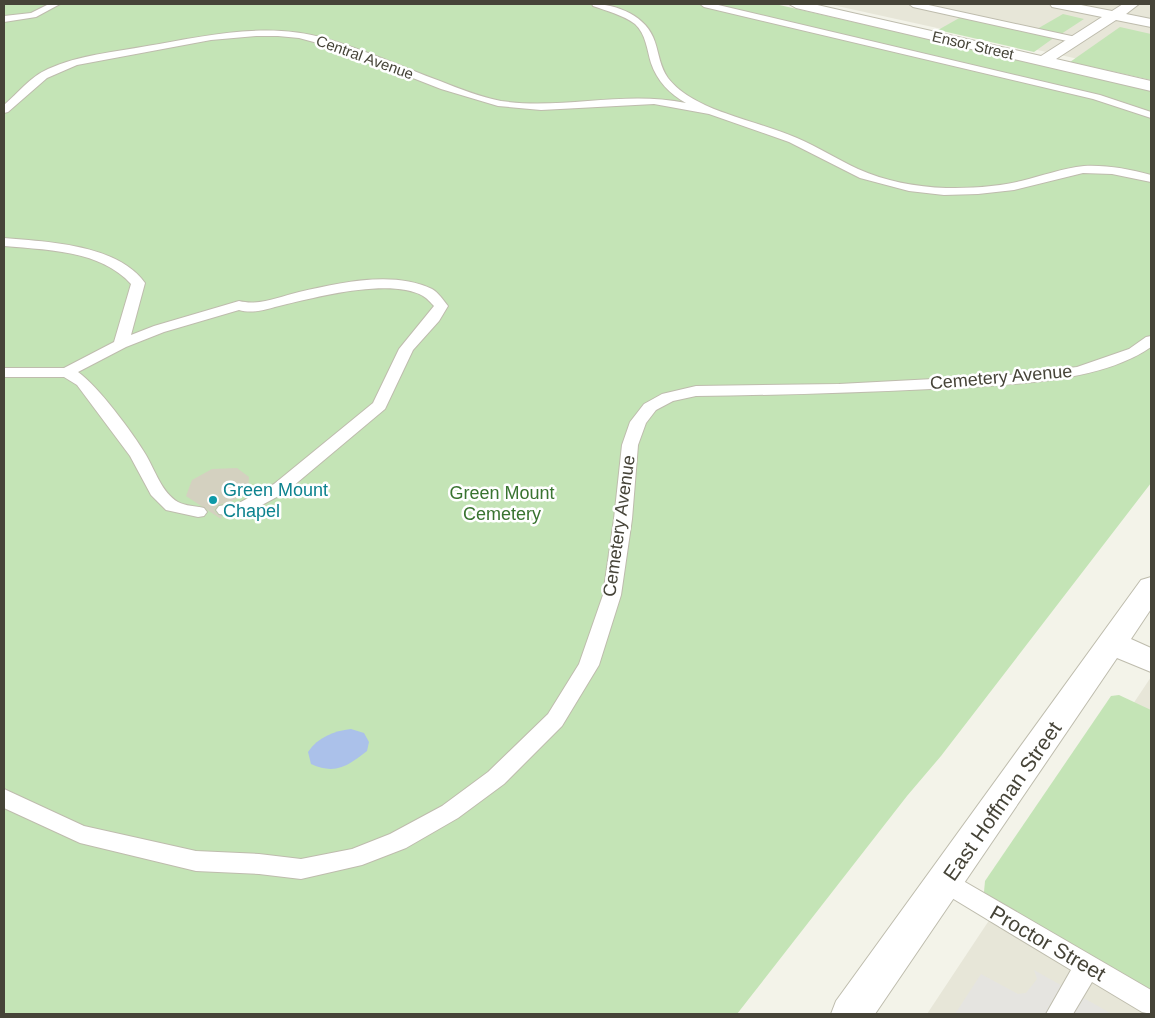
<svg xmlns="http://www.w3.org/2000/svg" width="1155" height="1018" font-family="Arial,sans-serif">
  <rect width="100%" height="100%" fill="#f3f3e9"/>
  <g fill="#e7e6d8">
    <polygon points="828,4 1151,4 1151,75"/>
    <polygon points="1151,677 1151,1014 927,1014 978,937"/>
  </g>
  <g fill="#c4e4b6">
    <polygon points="4,4 775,4 1151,90 1151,483 941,756 907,796 737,1014 4,1014"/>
    <polygon points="1063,14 1084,19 1061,34 1037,29"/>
    <polygon points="961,17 1055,37 1034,52 938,30"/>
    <polygon points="1120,27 1151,34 1151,80 1070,62"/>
    <polygon points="1119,695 1151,710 1151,993 991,903 984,892 985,881 1111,696"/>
  </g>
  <polygon fill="#e5e4e0" points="1034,970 1112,1014 955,1014 981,974 1018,994 1026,993 1037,979"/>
  <path fill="#abc1ea" d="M351 729 364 733 369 742 367 751C348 766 335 775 311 764L308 752C318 737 334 731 351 729Z"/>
  <polygon fill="#d4d1c0" points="237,468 249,477 248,493 230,502 218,505 214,510 218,515 222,516 221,519 186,496 192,480 212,469"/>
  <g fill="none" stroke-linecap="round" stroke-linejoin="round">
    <defs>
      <g id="service">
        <polygon points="49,4 60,4 36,17 4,22 4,16 31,13"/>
        <path d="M592 4C617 4 647 16 655 42 659 54 660 67 668 78 681 95 705 106 725 113 749 122 774 128 797 138 818 147 837 159 858 169 885 181 916 187 946 188 971 188 997 187 1021 181 1042 176 1063 168 1084 166 1107 165 1129 169 1151 175V182L1112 174 1083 173 1014 190 978 194 944 195 909 191 860 178 789 142 709 114 654 104 541 110 498 106 441 89 336 48 299 38 278 36H256L211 40 77 65 47 78 8 112 4 113V105C18 93 30 77 48 69 79 55 114 52 147 46 207 36 267 21 327 39 365 50 402 67 440 81 460 89 480 97 501 101 563 110 625 90 686 103 670 94 657 81 651 63 647 50 646 34 635 24 623 15 607 11 593 6Z"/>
        <polygon points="700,4 714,4 1100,95 1151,112 1151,118 1093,99 704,7"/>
        <polygon points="909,4 924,4 1076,37 1081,40 1076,43 913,7"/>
        <path d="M4 238C48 242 117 244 145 283L131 335 154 326 239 301C259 306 279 297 299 292 339 283 393 270 432 289 438 292 444 301 448 306L439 321 413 350 385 409 286 492 249 512 225 515 219 514 216 510 219 506 239 503 274 484 373 403 399 349 434 306C431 303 427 298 423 296 392 278 321 296 287 304 272 307 255 315 239 310L164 332 126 347 78 372C98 386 133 433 146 455 155 470 162 493 178 502 185 506 196 506 204 508L207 512 204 516 198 517 166 510 151 495 130 456 77 385 64 377H4V368H64L114 342 131 284C100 250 47 250 4 246Z"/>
        <path d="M1151 336V347C1097 385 996 385 931 389 852 393 774 395 696 396L673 401 656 410 646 423 638 445 632 519 621 595 599 665 562 726 504 784 458 818 406 848 362 865 301 879 259 874 196 871 80 843 4 808V789L84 826 196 851 259 854 301 859 352 849 390 834 442 806 488 772 548 714 579 664 603 595 614 519 622 445 630 422 644 404 662 394 696 386 839 384 1009 375 1077 367 1129 349 1146 337Z"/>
        <polygon points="945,872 953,875 1151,990 1151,1014 1142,1012 1092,982 1073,1014 1046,1014 1071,970 937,889 933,882 937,875"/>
      </g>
      <g id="minor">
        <polygon points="789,4 813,4 1041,56 1102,17 1052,7 1050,4 1076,4 1112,11 1123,4 1139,4 1126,14 1151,19 1151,27 1116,20 1056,59 1151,81 1151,91 796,8"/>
        <polygon points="1151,577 1151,609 1131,639 1151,648 1151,672 1117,658 875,1014 831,1014 836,1001 1141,580"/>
      </g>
    </defs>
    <use href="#service" stroke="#bebcad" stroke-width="2"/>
    <use href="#minor" stroke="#bebcad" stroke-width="2"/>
    <use href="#service" fill="#fff" fill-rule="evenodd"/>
    <use href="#minor" fill="#fff" fill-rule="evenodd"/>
  </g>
  <circle fill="#0f9aa8" stroke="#fff" stroke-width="2" cx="213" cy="500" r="5"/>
  <g text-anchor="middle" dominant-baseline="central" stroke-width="5" stroke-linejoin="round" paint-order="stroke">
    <g font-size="15" fill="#464438" stroke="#fff">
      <text transform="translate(973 45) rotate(13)">Ensor Street</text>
      <text transform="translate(365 57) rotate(20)">Central Avenue</text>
    </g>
    <g font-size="18" fill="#464438" stroke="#fff">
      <text transform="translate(1001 377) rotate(-5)">Cemetery Avenue</text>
      <text transform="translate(619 526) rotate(-82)">Cemetery Avenue</text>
    </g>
    <g font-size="18" fill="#0d838f" stroke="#fff" text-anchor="start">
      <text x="223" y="490">Green Mount<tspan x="223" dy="21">Chapel</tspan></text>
    </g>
    <g font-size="18" fill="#397330" stroke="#fff">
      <text x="502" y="493">Green Mount<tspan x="502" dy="21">Cemetery</tspan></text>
    </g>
    <g font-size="21" fill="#464438" stroke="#fff">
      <text transform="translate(1002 801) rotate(-55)">East Hoffman Street</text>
      <text transform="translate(1048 943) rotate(30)">Proctor Street</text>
    </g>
  </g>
  <rect width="1155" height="1018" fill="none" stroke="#464438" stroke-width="10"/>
</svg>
